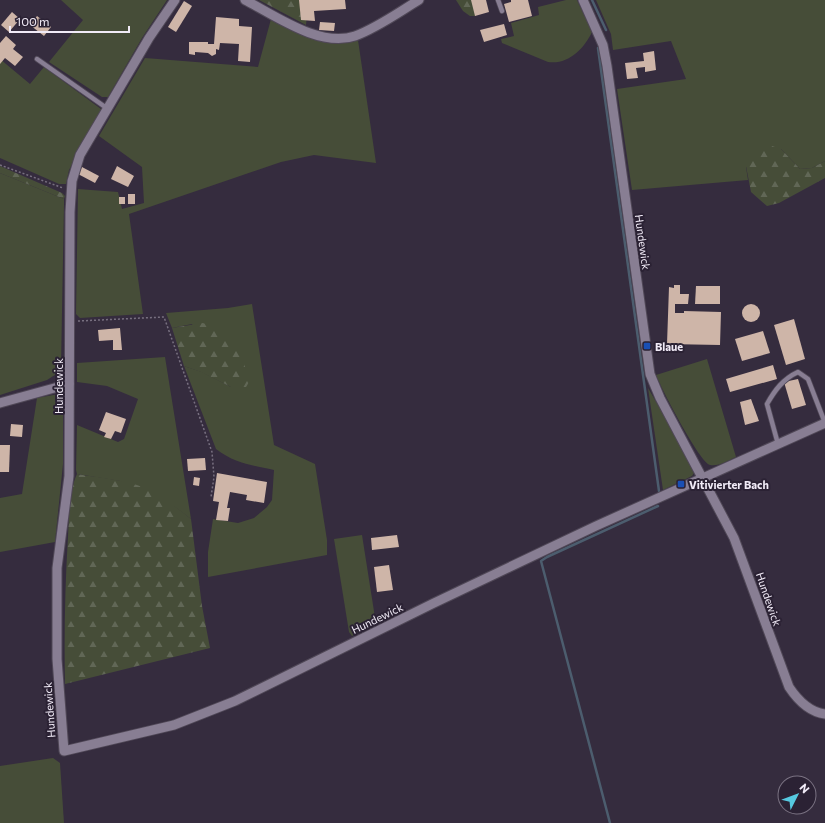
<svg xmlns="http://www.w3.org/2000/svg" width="825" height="823" font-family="Commissioner,sans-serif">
  <defs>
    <pattern id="forest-firs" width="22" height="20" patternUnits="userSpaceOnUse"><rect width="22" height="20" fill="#464d38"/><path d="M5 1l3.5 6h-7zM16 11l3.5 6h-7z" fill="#616756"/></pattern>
  </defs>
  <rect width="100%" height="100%" fill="#352c3e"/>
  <g fill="#464d38">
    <polygon points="61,0 167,0 142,38 108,97 102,97 49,62 83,20"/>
    <path d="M566 0H577L592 32C584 49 568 65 548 62L502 43 501 39 514 36 511 23 539 15 538 7Z"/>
    <polygon points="596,0 825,0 825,161 812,168 800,169 781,149 746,167 748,180 632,190 617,89 686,79 671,41 613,50 611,34"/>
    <path d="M271 19C299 34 325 50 358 40L376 163 314 155 281 162 129 214 143 314 80 318 76 314 78 189 118 192 122 209 144 203 142 167 99 136 145 58 258 67Z"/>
    <polygon points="0,59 30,84 44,67 101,109 101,112 80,149 69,170 66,184 59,184 0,158"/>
    <polygon points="0,173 64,199 64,205 61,365 58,373 47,380 0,395"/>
    <path d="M252 304 274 445 315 464 327 540V555L208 577V552L213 519 238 523 254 518 267 507 272 500 274 470C251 465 236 464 216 449L184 366 202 372 231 387 192 324 172 328 166 313 228 308Z"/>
    <polygon points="165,357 191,519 175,507 120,481 77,474 76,470 77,425 118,442 124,439 138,399 107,386 77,382 77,363"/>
    <path d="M707 359 736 457C729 460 718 467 710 465 700 463 661 388 656 375Z"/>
    <polygon points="648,388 693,465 694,473 692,476 663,490"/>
    <polygon points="59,394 63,397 63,464 55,542 0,552 0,498 22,494 37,398"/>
    <polygon points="362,535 376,624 352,636 349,632 334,539"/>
    <polygon points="53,758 60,763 64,823 0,823 0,766"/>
  </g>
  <g fill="url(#forest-firs)">
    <polygon points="259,0 308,0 306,25"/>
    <polygon points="456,0 472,0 476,16 470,16 463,11"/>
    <polygon points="772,146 781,149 800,169 812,168 825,161 825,178 779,203 767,206 751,192 746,166 749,157 758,149"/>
    <polygon points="0,166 62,193 65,196 64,199 0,173"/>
    <path d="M202 323C236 327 242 353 249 382L246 387H231L201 372 184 366 172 328Z"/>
    <path d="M77 474C99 478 124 479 145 488 161 495 177 508 191 519L202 606 210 648 65 684C64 635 65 586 68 537 69 519 69 490 77 474Z"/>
  </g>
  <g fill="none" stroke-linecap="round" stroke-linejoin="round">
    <g stroke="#4c5d6e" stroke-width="2.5">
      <polyline points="592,0 606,30"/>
      <polyline points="598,48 659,491"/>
      <polyline points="610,823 541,561 547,557 658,506"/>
    </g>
  </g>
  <g fill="#ceb5a8">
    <polygon points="299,0 345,0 346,9 314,11 315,21 301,20"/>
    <polygon points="471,0 486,0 489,12 475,16"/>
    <polygon points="511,0 528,0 532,16 509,22 504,4 511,2"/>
    <polygon points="184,1 192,6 176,32 168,27"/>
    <polygon points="12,12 20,19 9,32 1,25"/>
    <polygon points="37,16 51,27 44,36 30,25"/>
    <polygon points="216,17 239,19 239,26 252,27 250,62 238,61 239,44 220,43 219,50 216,49 216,54 212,56 208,53 195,52 195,55 189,54 189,42 208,42 208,44 214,44"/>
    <polygon points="320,22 335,23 334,31 319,30"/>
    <polygon points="504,24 507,35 484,42 480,30"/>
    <polygon points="6,36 16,45 13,49 23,57 15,66 5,58 0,64 0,43"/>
    <polygon points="654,51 656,70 645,72 645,67 636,68 638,78 627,79 625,63 644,61 643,53"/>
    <polygon points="117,166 134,176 128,187 111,179"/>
    <polygon points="82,167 99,176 95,183 78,174"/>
    <rect x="128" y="194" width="7" height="10"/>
    <rect x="119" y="197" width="6" height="7"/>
    <polygon points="674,285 680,285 680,294 689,294 688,304 675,304 675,313 684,313 684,311 721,312 720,345 667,344 669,287 674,288"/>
    <polygon points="696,286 720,286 720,304 695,304"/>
    <circle cx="751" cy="313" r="9"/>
    <polygon points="794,319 805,359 786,365 774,325"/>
    <polygon points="120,328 122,350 113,350 113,340 99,341 98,330"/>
    <polygon points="763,331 770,353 742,361 735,339"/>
    <polygon points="773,365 777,379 730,392 726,379"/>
    <polygon points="798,379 806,405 792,409 784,382"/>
    <polygon points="751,399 759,421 745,425 740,402"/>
    <polygon points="106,412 126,419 121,433 115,431 111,439 104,437 106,433 99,430"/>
    <polygon points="11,424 23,425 22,437 10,436"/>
    <polygon points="0,445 10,445 9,472 0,472"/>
    <polygon points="205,458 206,470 188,471 187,459"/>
    <polygon points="217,473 267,482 264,503 246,500 247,495 230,492 227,508 230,508 228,521 216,520 219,502 213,501"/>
    <polygon points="194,477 200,478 199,486 193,485"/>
    <polygon points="397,535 399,547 372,550 371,538"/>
    <polygon points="389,565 393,590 377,592 374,567"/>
  </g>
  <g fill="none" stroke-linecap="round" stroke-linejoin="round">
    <defs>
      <g id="service">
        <polyline points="498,0 502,11"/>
        <polyline points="37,59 108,109"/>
        <path d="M778 444 767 404C775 390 783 379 798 372L808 379 825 423"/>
      </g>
      <g id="minor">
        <polyline points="175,0 149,38 80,155 72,181 70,212 69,476 57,568 57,659 64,751 174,725 235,701 434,603 596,526 825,423"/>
        <path d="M245 0C276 16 320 48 355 36 377 28 399 12 419 0"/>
        <path d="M583 0 603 45 607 66 650 374 660 398 734 538 789 687C797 699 809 712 825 714"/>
        <polyline points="0,403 69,384"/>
      </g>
    </defs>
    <use href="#service" stroke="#504857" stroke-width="6"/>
    <use href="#minor" stroke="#504857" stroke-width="11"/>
    <g stroke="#787080" stroke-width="1.5" stroke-dasharray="2 2" stroke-linecap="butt">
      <polyline points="0,165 63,188"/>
      <polyline points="78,321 164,317 212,452 214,477 211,497"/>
    </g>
    <use href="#service" stroke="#887e93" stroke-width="4.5"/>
    <use href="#minor" stroke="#887e93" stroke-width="9"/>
  </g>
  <g fill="#1a4fb4" stroke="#2b2234" stroke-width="1.5">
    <rect x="643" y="342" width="8" height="8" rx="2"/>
    <rect x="677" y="480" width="8" height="8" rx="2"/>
  </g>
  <g text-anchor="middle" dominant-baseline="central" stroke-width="4" stroke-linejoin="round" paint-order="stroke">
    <g font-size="11" fill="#f1ebf7" stroke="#2b2234">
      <text transform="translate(643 242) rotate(82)">Hundewick</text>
      <text transform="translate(58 386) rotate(-90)">Hundewick</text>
      <text transform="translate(769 599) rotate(71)">Hundewick</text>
      <text transform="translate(377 618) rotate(-26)">Hundewick</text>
      <text transform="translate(49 710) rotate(-94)">Hundewick</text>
    </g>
    <g font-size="11" font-weight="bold" fill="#f1ebf7" stroke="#2b2234" text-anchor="start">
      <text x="655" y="346">Blaue</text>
      <text x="689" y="484">Vitivierter Bach</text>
    </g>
  </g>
  <g transform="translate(797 795) rotate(48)"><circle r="19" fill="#2b2234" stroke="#7a7282"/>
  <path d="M0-3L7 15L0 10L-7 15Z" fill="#56c9e0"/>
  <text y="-6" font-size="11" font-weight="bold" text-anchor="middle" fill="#f1ebf7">N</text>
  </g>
  <path d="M10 26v6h119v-6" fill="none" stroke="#f1ebf7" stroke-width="2"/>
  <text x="16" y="26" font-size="12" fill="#f1ebf7" stroke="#2b2234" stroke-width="3" paint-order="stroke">100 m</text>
</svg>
